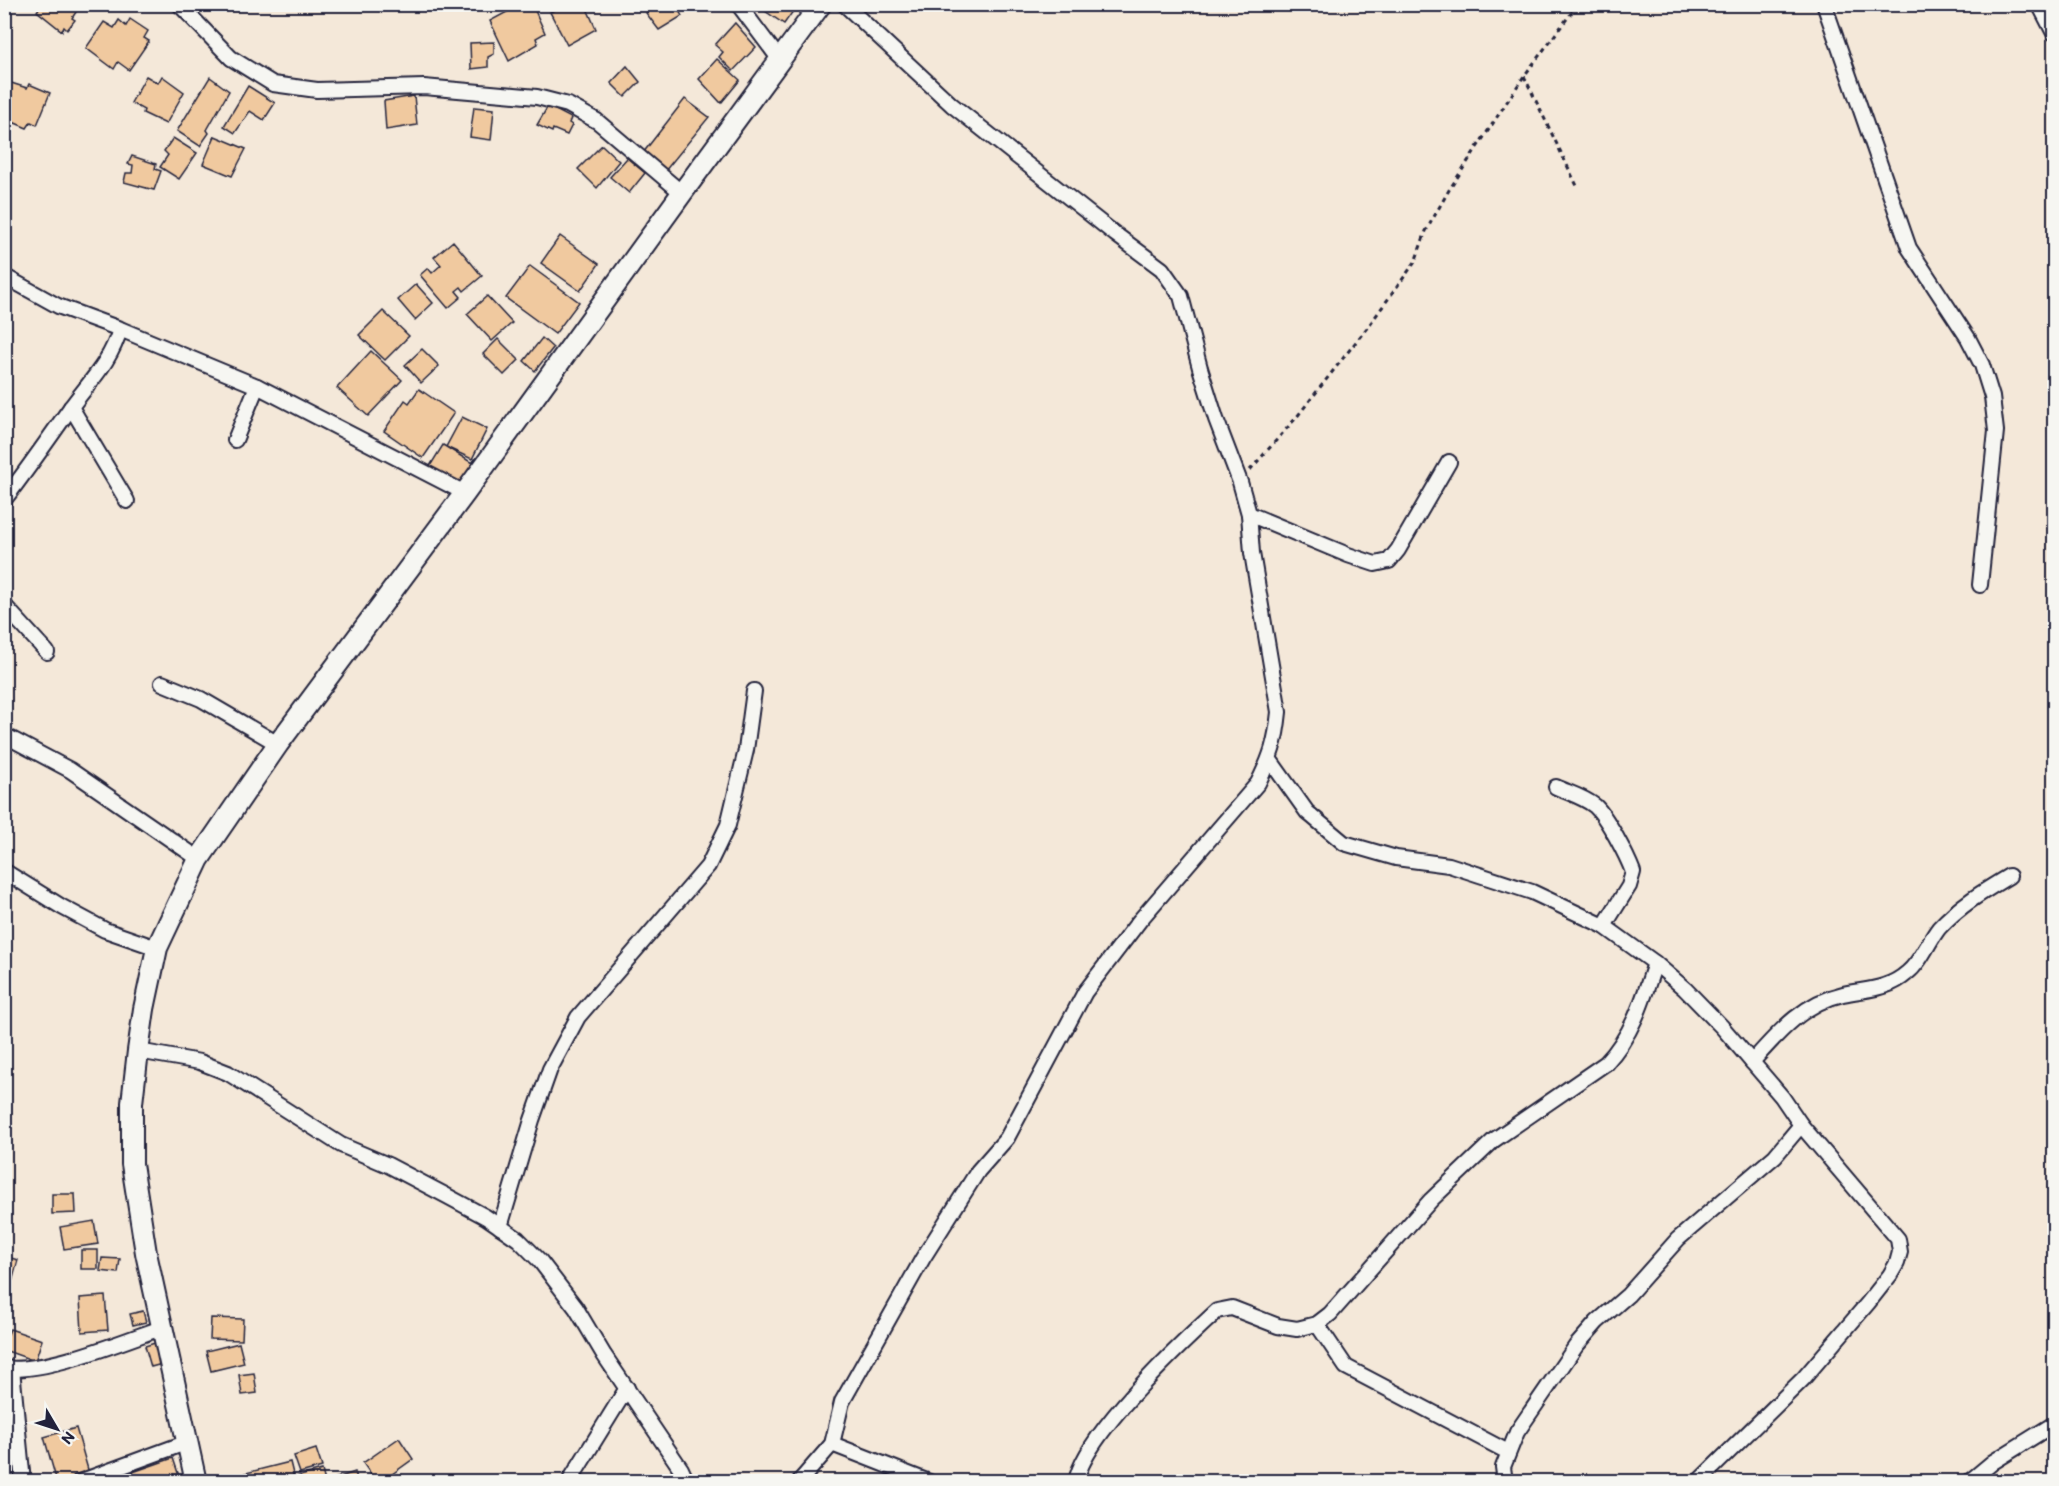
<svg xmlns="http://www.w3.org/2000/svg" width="2059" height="1486" font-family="Itim,sans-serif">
  <rect width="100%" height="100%" fill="#f4e8d9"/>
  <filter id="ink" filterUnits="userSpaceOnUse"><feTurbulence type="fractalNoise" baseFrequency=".0167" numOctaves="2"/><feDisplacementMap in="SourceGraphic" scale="12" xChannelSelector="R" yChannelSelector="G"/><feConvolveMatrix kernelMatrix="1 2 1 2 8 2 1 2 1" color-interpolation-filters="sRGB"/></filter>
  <g filter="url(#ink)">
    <g fill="#f0c99f" stroke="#22223b" stroke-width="1.5">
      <polygon points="42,4 68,4 76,12 72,18 75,20 67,30 64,27 62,31 37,11"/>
      <polygon points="522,4 532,4 545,33 536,38 538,44 509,61 490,21"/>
      <polygon points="567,4 585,4 596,29 567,45 550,12"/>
      <polygon points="658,4 682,4 678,9 682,16 659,30 646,13"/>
      <polygon points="769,4 798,4 784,24 765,11"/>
      <polygon points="130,19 148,31 144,38 149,41 129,70 118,62 114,69 86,48 104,22 114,28 119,20 126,26"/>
      <polygon points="735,23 756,47 733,71 719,57 723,52 715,45"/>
      <polygon points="494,42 494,54 488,57 488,67 471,69 470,43"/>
      <polygon points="717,59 740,80 721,103 699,79"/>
      <polygon points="627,66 640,82 625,97 611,83"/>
      <polygon points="146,76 158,83 162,76 184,92 166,124 143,113 144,110 131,103"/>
      <polygon points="210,77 229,91 207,130 209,133 200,146 177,131"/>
      <polygon points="5,81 27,88 29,84 50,93 37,125 31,122 27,128 8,120 10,116 4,114"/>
      <polygon points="248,86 275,103 264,120 250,111 235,133 224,126"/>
      <polygon points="414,96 417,125 386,130 384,101"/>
      <polygon points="685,99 709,117 665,171 643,153"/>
      <polygon points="548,106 571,118 569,123 572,125 567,135 553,129 552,132 537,125"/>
      <polygon points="474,107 494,109 491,140 470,137"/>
      <polygon points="215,136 246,149 232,176 203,164"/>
      <polygon points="173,138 197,153 179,179 160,167 168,155 164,151"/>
      <polygon points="602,145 619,161 597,188 578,169"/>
      <polygon points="132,156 156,164 155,169 161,171 154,190 124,182 126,173 132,173 133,165 128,164"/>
      <polygon points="627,158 645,173 629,193 610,177"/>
      <polygon points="560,236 599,264 580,291 541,263"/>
      <polygon points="453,241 482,276 464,291 461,287 456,291 461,297 448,308 420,275 428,268 432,273 441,265 434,257"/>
      <polygon points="530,266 579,302 555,334 506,298"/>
      <polygon points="416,284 433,303 415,320 398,300"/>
      <polygon points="487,296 512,323 492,341 467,314"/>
      <polygon points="383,311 409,336 385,360 359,335"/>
      <polygon points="542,338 553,348 535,371 524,361"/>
      <polygon points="498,339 519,360 504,375 483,354"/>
      <polygon points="422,349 439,366 421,383 405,365"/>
      <polygon points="371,351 402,380 368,416 337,388"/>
      <polygon points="419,389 454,413 423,458 384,431 405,400 409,403"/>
      <polygon points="462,417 487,429 472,459 446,447"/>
      <polygon points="443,445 472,463 475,459 479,461 462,487 430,466"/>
      <polygon points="52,1194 75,1194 76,1213 52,1214"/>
      <polygon points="94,1221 98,1244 64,1249 60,1227"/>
      <rect x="81" y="1250" width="17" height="19"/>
      <polygon points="4,1256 18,1260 4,1311"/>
      <polygon points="102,1258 120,1259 118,1273 100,1271"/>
      <polygon points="105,1296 108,1330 82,1332 80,1298"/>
      <polygon points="143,1311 146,1322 133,1325 130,1314"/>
      <polygon points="211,1318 243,1319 242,1340 210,1339"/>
      <polygon points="10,1329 42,1340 35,1361 4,1350 4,1344"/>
      <polygon points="155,1343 162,1364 151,1367 145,1346"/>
      <polygon points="239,1343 244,1363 211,1371 206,1351"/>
      <polygon points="254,1373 257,1393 242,1395 239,1375"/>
      <polygon points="76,1428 89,1473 57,1482 44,1437"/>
      <polygon points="399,1438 413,1459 381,1482 376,1482 363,1463"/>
      <polygon points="316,1449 322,1467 300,1473 294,1456"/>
      <polygon points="173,1458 181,1482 136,1482 133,1472"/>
      <polygon points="290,1462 295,1482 240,1482 238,1475"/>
      <polygon points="322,1470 325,1482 297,1482 296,1477"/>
      <polygon points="355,1472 358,1482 335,1482 334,1479"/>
    </g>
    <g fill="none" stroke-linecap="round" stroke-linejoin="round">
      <defs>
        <g id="street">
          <polyline points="179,4 231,58 273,84 317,90 424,87 537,97 568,105 597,121 682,193"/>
          <polyline points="738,4 780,60"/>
          <polyline points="1824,4 1909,248 1968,338 1982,365 1992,397 1996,431 1980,585"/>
          <polyline points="2039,4 2054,33"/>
          <polyline points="4,276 58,306 120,329"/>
          <polyline points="71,407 127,501"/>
          <polyline points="235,440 257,386"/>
          <path d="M4 500C27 470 48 440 69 410 88 383 111 362 120 329L257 386 465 493"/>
          <polyline points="1249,514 1348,555 1375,564 1389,561 1398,550 1449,462"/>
          <polyline points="4,605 47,652"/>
          <polyline points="162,683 201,699 278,744"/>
          <polyline points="4,735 70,770 199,859"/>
          <polyline points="1270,760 1307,812 1344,843 1396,858 1449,865 1532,892 1604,926 1655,963 1685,989 1722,1027 1782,1097 1801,1125 1898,1239 1900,1252 1897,1263 1890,1275 1868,1303 1803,1379 1698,1482"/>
          <path d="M1556 787C1569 793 1584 797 1595 806 1607 817 1627 856 1633 872L1629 886 1604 926"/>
          <polyline points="4,871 62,907 105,930 157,948"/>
          <polyline points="138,1051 200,1062 228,1073 341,1145 388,1165 447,1196 486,1217 518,1239 540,1261 576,1308 604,1355 681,1469 687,1482"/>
          <path d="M1752 1062C1778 1033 1803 1003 1843 994 1866 989 1888 990 1907 973 1921 962 1928 942 1939 928 1959 906 1984 891 2009 876"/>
          <polyline points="500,1227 532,1120 550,1069 578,1017 708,866 728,825 746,750 754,691"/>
          <polyline points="1317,1324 1346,1367 1508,1452"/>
          <path d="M4 1368C45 1374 123 1341 164 1327"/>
          <polyline points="12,1369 23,1482"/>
          <polyline points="832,1444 929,1482"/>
          <polyline points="79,1482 188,1442"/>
          <polyline points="569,1482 627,1388"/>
          <path d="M799 1482 832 1444 842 1402 923 1258 978 1171 1007 1138 1085 992 1140 920 1258 783C1271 757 1276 742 1279 712L1252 553 1249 514 1240 482 1216 419 1200 368 1181 296 1162 269 1115 234 952 105 844 4"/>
          <path d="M1076 1482C1084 1435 1181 1344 1217 1311L1232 1308 1278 1326 1297 1329 1317 1324 1330 1314 1431 1200 1494 1140 1606 1063C1633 1034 1643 1000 1655 963"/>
          <polyline points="1505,1482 1503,1467 1517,1432 1576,1346 1597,1322 1628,1295 1678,1239 1775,1156 1801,1125"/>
          <polyline points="1969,1482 1993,1462 2054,1424"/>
        </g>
        <polyline id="secondary" points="196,1482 146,1253 132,1164 132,1103 138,1051 144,1009 157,948 199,859 278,744 465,493 682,193 821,4"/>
      </defs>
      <use href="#street" stroke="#22223b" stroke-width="18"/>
      <use href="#secondary" stroke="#22223b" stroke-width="24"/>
      <g stroke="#22223b" stroke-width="3" stroke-dasharray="4.5 4.5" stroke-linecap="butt">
        <polyline points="1524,76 1578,188"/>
        <polyline points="1250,470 1296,418 1370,324 1415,262 1426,231 1449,190 1524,76 1578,4"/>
      </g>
      <use href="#street" stroke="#f6f6f2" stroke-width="14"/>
      <use href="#secondary" stroke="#f6f6f2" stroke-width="20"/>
    </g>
  </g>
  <rect width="2059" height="1486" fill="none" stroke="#f6f6f2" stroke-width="24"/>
  <rect x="12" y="12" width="2035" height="1462" fill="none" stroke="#22223b" stroke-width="2" filter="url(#ink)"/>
  <g transform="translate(57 1429) rotate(129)" stroke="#f6f6f2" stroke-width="4.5" paint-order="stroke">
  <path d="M0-4.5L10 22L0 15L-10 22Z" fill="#22223b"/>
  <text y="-9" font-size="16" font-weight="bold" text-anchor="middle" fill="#22223b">N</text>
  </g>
</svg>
